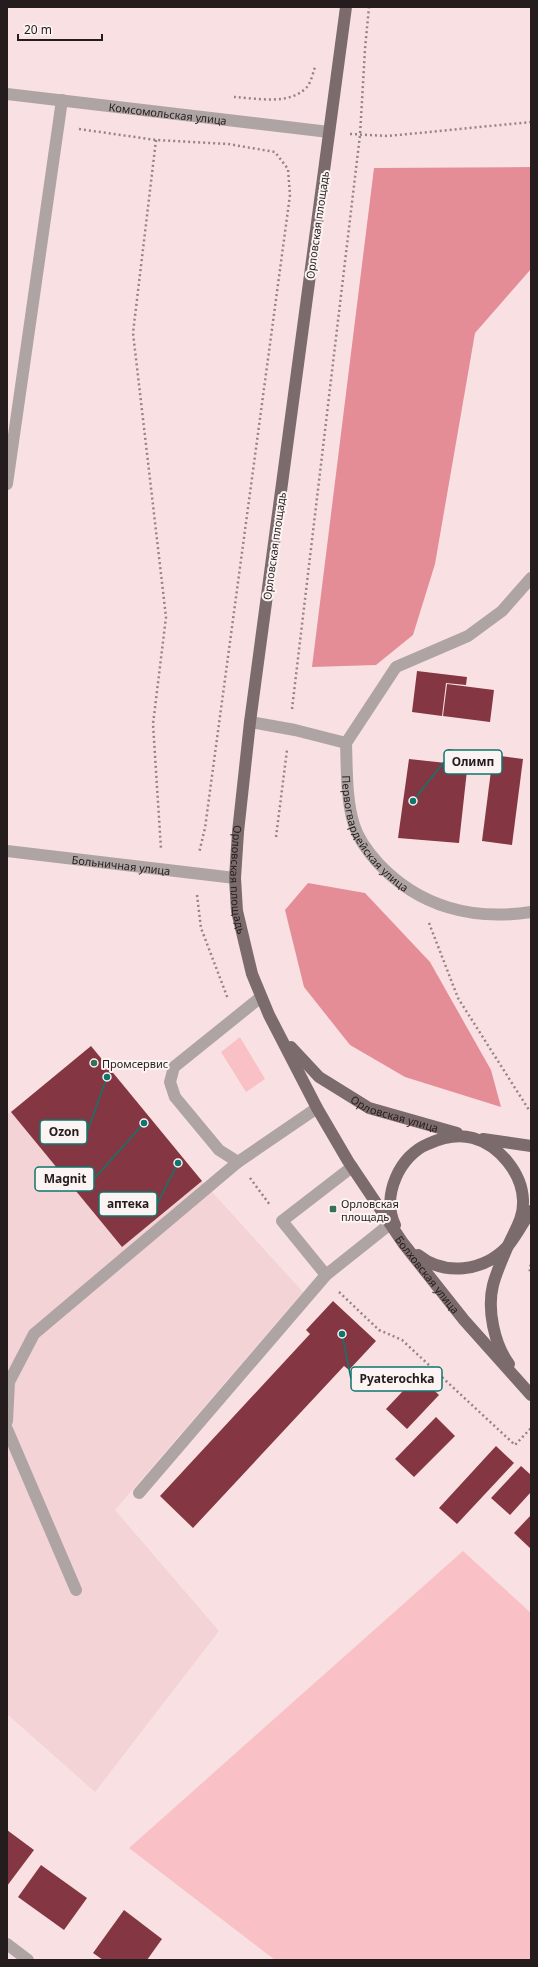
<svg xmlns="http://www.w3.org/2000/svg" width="538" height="1967" font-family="'Noto Sans',sans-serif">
  <rect width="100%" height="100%" fill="#f9e1e3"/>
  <polygon fill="#f3d3d5" points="91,1046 202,1181 303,1292 115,1510 219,1631 95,1792 7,1714 7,1115"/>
  <g fill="#f9c1c5">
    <polygon points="240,1037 265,1079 246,1092 221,1052"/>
    <polygon points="463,1551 531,1613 531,1960 275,1960 129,1848"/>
  </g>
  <g fill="#e58d96">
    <polygon points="531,167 531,269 475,333 435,564 413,635 376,665 312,667 374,168"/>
    <polygon points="308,883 365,893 430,962 491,1070 501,1107 405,1077 350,1045 304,987 285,910"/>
  </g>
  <g fill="#843742">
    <polygon points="417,671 467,677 466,685 446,683 442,716 412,712"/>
    <polygon points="447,684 494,690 490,722 443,716"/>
    <polygon points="448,749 469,752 459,843 398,838 409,759 446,763"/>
    <polygon points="493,755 523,759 512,845 482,841"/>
    <polygon points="91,1046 202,1181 122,1247 11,1112"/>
    <polygon points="333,1301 376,1341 349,1370 344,1366 193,1528 160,1496 310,1334 306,1330"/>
    <polygon points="418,1375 439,1395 407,1429 386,1409"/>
    <polygon points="436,1417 455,1436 414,1477 395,1459"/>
    <polygon points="496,1446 514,1463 457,1524 439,1508"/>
    <polygon points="521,1466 531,1475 531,1492 510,1515 491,1498"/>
    <polygon points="531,1515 531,1549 514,1533"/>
    <polygon points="7,1830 34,1850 7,1886"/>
    <polygon points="41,1865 87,1898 64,1930 18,1897"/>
    <polygon points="124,1910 162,1939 147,1960 103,1960 93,1953"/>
  </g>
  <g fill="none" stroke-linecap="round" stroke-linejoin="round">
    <g stroke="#948485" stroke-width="2.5" stroke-dasharray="2 3" stroke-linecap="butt">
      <path d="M234 97C257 98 289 106 307 87 311 82 313 73 315 67"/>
      <polyline points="79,129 156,140 228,144 275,152 288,169 290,195 205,828 199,853"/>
      <polyline points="350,134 388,136 531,122"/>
      <polyline points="156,140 133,333 166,617 153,724 161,849"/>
      <polyline points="292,709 360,135 365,49 369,7"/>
      <polyline points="276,837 287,750"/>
      <polyline points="197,895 201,928 228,999"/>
      <polyline points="429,923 458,998 529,1110 531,1111"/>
      <polyline points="250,1178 270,1205"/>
      <polyline points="531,1265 529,1268 531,1274"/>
      <polyline points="339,1292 379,1330 402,1340 515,1445 531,1428"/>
    </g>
    <g stroke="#aea4a4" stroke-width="12">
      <path id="s1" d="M7 94 329 132"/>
      <polyline points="7,484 62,100"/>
      <path id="s2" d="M250 722 295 730 346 743C347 770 346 799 354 825 358 838 369 853 378 863 419 907 473 921 531 912"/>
      <polyline points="346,743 396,667 468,636 502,611 531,578"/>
      <path id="s3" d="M7 851 235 878"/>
      <polyline points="261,997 174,1067 170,1082 175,1097 219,1150 238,1162 317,1108"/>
      <polyline points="326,1275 282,1221 352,1167"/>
      <polyline points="7,1421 9,1382 34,1334 238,1162"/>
      <polyline points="7,1429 76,1590"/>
      <polyline points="139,1493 326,1275 390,1224"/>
      <polyline points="7,1944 28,1960"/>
    </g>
    <g stroke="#7c6b6c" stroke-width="12">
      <path id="s4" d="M346 7 250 722 238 832 235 878 237 911 252 974 269 1015 317 1108 348 1161 403 1243 464 1320 531 1395"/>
      <path id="s5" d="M291 1047 319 1077 369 1108 457 1133"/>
      <polyline points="483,1139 531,1146"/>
      <path d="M395 1225C381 1196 400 1155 428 1144 441 1138 458 1134 473 1138 499 1145 522 1173 523 1200 524 1219 514 1231 507 1248 502 1260 496 1273 493 1285 487 1309 494 1344 509 1364"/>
      <path d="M418 1255C444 1276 483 1272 507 1247 516 1237 523 1222 531 1211"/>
    </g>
  </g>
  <g fill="#387057" stroke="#fcf3f3" stroke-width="1.5">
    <circle cx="94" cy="1063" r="4"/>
    <rect x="329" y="1205" width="8" height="8" rx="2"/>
  </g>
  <g text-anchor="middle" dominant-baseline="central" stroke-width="4" stroke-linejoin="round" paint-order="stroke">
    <g font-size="11" fill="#251d1d" stroke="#fcf3f3">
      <text stroke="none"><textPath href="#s1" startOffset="162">Комсомольская улица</textPath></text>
      <text transform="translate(317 225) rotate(-82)">Орловская площадь</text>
      <text transform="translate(274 546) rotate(-82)">Орловская площадь</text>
      <text stroke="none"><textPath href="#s2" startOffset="198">Первогвардейская улица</textPath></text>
      <text stroke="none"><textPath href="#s3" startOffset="115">Больничная улица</textPath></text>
      <text stroke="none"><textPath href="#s4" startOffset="880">Орловская площадь</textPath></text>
      <text stroke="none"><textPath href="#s5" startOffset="126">Орловская улица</textPath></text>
      <text stroke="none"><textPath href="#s4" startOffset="1325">Болховская улица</textPath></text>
    </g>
    <g font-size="11" fill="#251d1d" stroke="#fcf3f3" text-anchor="start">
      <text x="102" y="1063">Промсервис</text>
      <text x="341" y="1203">Орловская<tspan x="341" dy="13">площадь</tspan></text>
    </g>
  </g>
  <path fill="none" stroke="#0f766e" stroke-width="1.5" d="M413 801L444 762M107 1077L87 1132M144 1123L94 1179M178 1163L157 1204M342 1334L351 1379"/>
  <g fill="#0f766e" stroke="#fcf3f3" stroke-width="1.5">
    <circle cx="413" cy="801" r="4"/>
    <circle cx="107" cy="1077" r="4"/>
    <circle cx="144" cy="1123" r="4"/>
    <circle cx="178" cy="1163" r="4"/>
    <circle cx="342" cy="1334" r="4"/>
  </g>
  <g fill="#fcf3f3" stroke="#0f766e" stroke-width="1.5">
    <rect x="444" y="750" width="58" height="24" rx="4"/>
    <rect x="40" y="1120" width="47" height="24" rx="4"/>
    <rect x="35" y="1167" width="59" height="24" rx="4"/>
    <rect x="99" y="1192" width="58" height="24" rx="4"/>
    <rect x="351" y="1367" width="91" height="24" rx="4"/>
  </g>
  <g font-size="12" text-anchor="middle" font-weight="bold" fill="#251d1d">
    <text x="473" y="766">Олимп</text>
    <text x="64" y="1136">Ozon</text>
    <text x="65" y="1183">Magnit</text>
    <text x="128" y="1208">аптека</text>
    <text x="397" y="1383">Pyaterochka</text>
  </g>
  <rect width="538" height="1967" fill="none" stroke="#251d1d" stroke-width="16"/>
  <path d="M18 34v6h84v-6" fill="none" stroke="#251d1d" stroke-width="2"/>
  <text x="24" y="34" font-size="12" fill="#251d1d" stroke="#fcf3f3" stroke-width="3" paint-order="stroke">20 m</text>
</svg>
